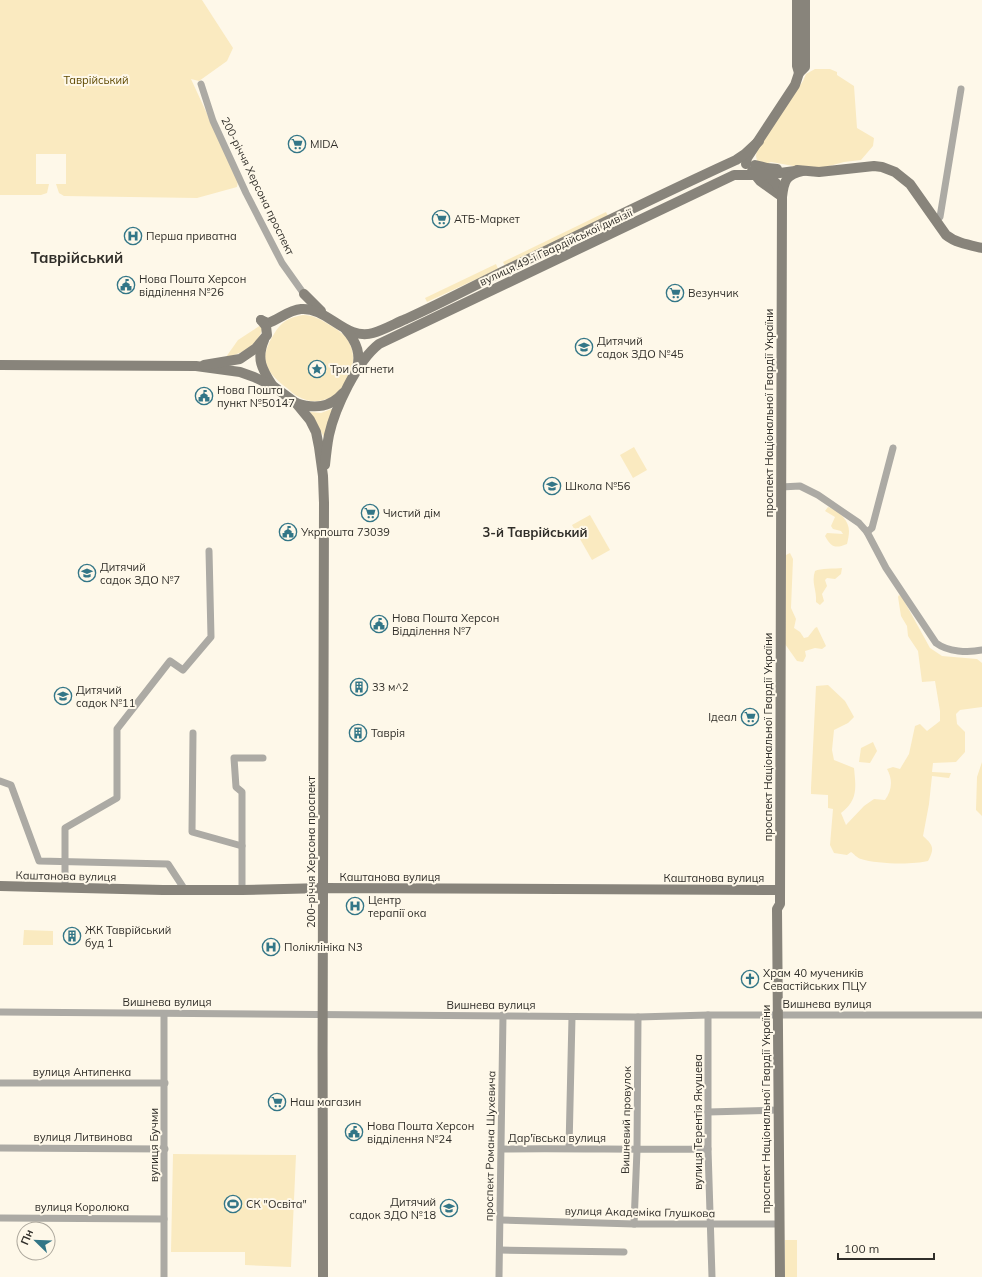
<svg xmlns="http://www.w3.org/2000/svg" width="982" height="1277" font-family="Mulish,sans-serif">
  <rect width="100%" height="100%" fill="#fef8e9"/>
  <g fill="#faeac0">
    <polygon points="0,0 202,0 233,48 227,61 199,81 191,79 238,181 237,187 197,198 64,196 59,193 56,184 66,184 66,154 36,154 36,184 49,184 47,193 41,195 0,195"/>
    <polygon points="815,69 830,69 837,72 837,75 854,86 857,128 874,138 873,146 861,160 844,162 822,168 805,168 771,162 765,164 757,161 756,156 757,150 803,81 806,74"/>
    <polygon points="606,212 608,216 505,266 503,262"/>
    <polygon points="496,264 498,269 427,302 425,298"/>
    <path d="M303 315C313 315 320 319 328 324 335 328 343 333 347 339 359 356 352 379 338 392 328 402 311 404 299 397 294 395 291 391 287 388 276 380 265 370 265 356 266 349 270 340 274 334 281 322 289 317 303 315Z"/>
    <path d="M261 325 263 327C259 344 243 354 226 357L238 340Z"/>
    <polygon points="334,408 324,437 310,412 321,413"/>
    <polygon points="634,447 647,470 633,478 620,455"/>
    <path d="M828 507C838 510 849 520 849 531 849 535 848 540 847 544 835 549 831 547 825 536L827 533 843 534 841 531 833 529 831 526 835 517 825 511Z"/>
    <polygon points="590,515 610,550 592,560 572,525"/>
    <polygon points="790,553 793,559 791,608 796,619 794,628 800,632 804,638 808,637 815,628 817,627 826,646 822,649 815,648 805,651 806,656 803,662 797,661 785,644 786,555"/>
    <path d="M842 568 841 574 835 579 827 578 825 580 827 586 822 594 824 601 820 605 816 602C817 590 811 583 815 571 820 568 835 569 842 568Z"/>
    <path d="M899 595 902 597 930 648 942 656 977 659 982 663V707L960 710 956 714 957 724 965 732V752L956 762 933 763 932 772 951 773 949 778 932 776 929 804 923 836C933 845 935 848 928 861 913 865 876 864 861 859 857 858 854 854 851 852L847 855 834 853 830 845 833 809 828 808V795L811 794V788L816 686 828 685 845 701 854 717 848 723 834 730 832 750 834 760 854 768C856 788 858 800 841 813L846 825 864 806 874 799 885 800C892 791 893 779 887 769L893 767 900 769 909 754 915 726 920 724 927 731 940 721V711L935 681 922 682 918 651 908 636 907 626 901 616 898 597Z"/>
    <polygon points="873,742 877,751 870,763 859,762 861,748"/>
    <polygon points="982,762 982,816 976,810 977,777"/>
    <polygon points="24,930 53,931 53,945 23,945"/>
    <polygon points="173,1154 296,1155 291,1267 245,1265 245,1252 171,1252"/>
    <rect x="785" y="1240" width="12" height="37"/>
  </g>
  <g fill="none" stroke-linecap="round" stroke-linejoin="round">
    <g stroke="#acaaa4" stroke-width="7">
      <polyline points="201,84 213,121 246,193 282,263 304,294"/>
      <polyline points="936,220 940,217 961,89"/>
      <path d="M781 487 800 486 818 495 859 523 867 532 886 568 936 643C948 652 968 653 982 650"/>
      <polyline points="867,532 872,528 893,448"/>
      <polyline points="193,733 192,832 242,846"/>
      <polyline points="0,781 11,785 39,861 168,864 185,890"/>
      <polyline points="65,888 65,828 117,798 117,729 170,661 183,670 211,637 209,551"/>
      <polyline points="242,890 242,792 236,787 234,758 263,758"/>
      <polyline points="0,1012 638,1017 708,1015 982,1015"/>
      <polyline points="708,1015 708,1149 712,1277"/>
      <polyline points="0,1083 165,1083"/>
      <polyline points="708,1112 778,1110"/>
      <polyline points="0,1148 165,1149"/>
      <polyline points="569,1148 572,1017"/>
      <path d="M502 1149C570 1148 639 1150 708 1149"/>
      <polyline points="0,1218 164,1219"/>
      <polyline points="501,1220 634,1224 779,1224"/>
      <polyline points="634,1224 637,1150 638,1017"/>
      <polyline points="500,1250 624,1252"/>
      <polyline points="164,1277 164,1014"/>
      <polyline points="499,1277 503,1015"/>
    </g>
    <g stroke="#88847b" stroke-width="10">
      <polyline points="797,0 797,66 799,73"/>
      <polyline points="746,164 747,158 795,85 799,73 805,67 805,0"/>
      <polyline points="755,165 767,168 777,169"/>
      <path d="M797 170 819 172 874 166 882 167 895 172 910 184 946 235C956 243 969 245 982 248"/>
      <polyline points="752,171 760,181 781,196"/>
      <polyline points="763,172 776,183 782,197"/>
      <polyline points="304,294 321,311"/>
      <path d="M261 320 268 323C279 319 289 310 301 309 328 307 345 341 373 333 384 330 396 323 406 319 437 305 466 290 496 275 576 236 655 197 736 160L745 154 759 141"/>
      <path d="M346 330C356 341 361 354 357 368"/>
      <path d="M264 340C256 359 262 369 272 385"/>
      <path d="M0 365 196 366 240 372 254 377 273 386 296 403 310 420 316 432 319 447 323 476 324 503C323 761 322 1019 323 1277"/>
      <polyline points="204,365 240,359 256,348 267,335 266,326 261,320"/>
      <path d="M296 403C314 409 330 408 343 393"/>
      <path d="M325 465C326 455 327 445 329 435 335 408 357 361 379 344L734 175H765L795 171"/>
      <polyline points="0,886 163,890 242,890 324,888 780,890"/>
      <path d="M780 1277 777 909 780 904 782 197C784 180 786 175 803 171"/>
    </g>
  </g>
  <defs>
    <symbol id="supermarket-ring" viewBox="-11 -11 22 22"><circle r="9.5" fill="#fef8e9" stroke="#337687" stroke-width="1.5"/><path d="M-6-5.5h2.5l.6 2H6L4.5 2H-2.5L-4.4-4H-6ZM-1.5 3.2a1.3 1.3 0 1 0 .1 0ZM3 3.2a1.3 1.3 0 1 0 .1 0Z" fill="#337687"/></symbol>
    <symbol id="hospital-ring" viewBox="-11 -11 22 22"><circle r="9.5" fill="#fef8e9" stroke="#337687" stroke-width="1.5"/><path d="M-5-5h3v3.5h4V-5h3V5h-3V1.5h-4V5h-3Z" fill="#337687"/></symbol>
    <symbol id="civic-ring" viewBox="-11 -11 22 22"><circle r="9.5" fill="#fef8e9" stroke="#337687" stroke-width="1.5"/><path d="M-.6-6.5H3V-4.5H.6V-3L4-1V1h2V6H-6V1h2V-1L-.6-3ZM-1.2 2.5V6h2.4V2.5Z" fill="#337687"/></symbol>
    <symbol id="school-ring" viewBox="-11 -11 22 22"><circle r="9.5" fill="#fef8e9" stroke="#337687" stroke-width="1.5"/><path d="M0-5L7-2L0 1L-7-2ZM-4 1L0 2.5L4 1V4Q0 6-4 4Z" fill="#337687"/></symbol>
    <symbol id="sight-ring" viewBox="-11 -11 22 22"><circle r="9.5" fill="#fef8e9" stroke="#337687" stroke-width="1.5"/><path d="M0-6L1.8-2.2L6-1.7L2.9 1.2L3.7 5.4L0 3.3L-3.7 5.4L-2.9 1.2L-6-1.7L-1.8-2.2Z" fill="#337687"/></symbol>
    <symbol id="building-ring" viewBox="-11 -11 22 22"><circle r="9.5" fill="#fef8e9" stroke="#337687" stroke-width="1.5"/><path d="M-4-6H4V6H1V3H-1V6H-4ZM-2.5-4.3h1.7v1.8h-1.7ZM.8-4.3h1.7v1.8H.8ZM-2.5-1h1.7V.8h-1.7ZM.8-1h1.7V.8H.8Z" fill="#337687"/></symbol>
    <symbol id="church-ring" viewBox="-11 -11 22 22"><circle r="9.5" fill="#fef8e9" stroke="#337687" stroke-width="1.5"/><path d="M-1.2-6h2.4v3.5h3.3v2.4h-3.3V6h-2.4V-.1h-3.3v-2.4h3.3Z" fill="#337687"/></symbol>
    <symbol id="stadium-ring" viewBox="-11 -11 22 22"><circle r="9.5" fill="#fef8e9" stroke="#337687" stroke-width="1.5"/><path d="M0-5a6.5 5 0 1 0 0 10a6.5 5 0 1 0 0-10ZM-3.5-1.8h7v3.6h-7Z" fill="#337687"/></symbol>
  </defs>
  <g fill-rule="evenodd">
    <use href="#supermarket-ring" x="287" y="134" width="20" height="20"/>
    <use href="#supermarket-ring" x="431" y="209" width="20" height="20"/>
    <use href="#hospital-ring" x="123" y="226" width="20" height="20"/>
    <use href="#civic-ring" x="116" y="275" width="20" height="20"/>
    <use href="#supermarket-ring" x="665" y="283" width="20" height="20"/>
    <use href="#school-ring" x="574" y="337" width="20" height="20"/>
    <use href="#sight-ring" x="307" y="359" width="20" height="20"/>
    <use href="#civic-ring" x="194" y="386" width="20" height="20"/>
    <use href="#school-ring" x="542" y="476" width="20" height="20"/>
    <use href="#supermarket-ring" x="360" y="503" width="20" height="20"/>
    <use href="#civic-ring" x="278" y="522" width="20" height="20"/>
    <use href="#school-ring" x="77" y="563" width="20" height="20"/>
    <use href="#civic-ring" x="369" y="614" width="20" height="20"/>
    <use href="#building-ring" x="349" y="677" width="20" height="20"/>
    <use href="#school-ring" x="53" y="686" width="20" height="20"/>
    <use href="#supermarket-ring" x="740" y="707" width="20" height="20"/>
    <use href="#building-ring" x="348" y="723" width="20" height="20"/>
    <use href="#hospital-ring" x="345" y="896" width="20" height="20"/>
    <use href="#building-ring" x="62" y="926" width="20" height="20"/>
    <use href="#hospital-ring" x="261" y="937" width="20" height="20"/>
    <use href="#church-ring" x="740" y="969" width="20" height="20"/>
    <use href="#supermarket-ring" x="267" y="1092" width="20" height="20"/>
    <use href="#civic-ring" x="344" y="1122" width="20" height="20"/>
    <use href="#stadium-ring" x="223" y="1194" width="20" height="20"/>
    <use href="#school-ring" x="439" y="1198" width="20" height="20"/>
  </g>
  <g text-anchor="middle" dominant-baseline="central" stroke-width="4" stroke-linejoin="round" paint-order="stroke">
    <g font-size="11" fill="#5f4900" stroke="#fef8e9">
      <text x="96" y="80">Таврійський</text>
    </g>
    <g font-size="11" fill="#302e29" stroke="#fef8e9" text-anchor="start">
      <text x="310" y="144">MIDA</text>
      <text x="454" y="219">АТБ-Маркет</text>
      <text x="146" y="236">Перша приватна</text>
      <text x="139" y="279">Нова Пошта Херсон<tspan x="139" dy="13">відділення №26</tspan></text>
      <text x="688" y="293">Везунчик</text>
      <text x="597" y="341">Дитячий<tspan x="597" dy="13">садок ЗДО №45</tspan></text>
      <text x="330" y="369">Три багнети</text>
      <text x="217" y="390">Нова Пошта<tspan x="217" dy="13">пункт №50147</tspan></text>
      <text x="565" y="486">Школа №56</text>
      <text x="383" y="513">Чистий дім</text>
      <text x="301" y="532">Укрпошта 73039</text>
      <text x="100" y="567">Дитячий<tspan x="100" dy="13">садок ЗДО №7</tspan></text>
      <text x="392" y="618">Нова Пошта Херсон<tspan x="392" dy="13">Відділення №7</tspan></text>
      <text x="372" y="687">33 м^2</text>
      <text x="76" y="690">Дитячий<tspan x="76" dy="13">садок №11</tspan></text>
      <text x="737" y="717" text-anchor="end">Ідеал</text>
      <text x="371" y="733">Таврія</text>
      <text x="368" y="900">Центр<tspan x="368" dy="13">терапії ока</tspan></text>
      <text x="85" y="930">ЖК Таврійський<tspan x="85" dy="13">буд 1</tspan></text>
      <text x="284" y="947">Поліклініка N3</text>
      <text x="763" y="973">Храм 40 мучеників<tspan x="763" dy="13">Севастійських ПЦУ</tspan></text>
      <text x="290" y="1102">Наш магазин</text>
      <text x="367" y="1126">Нова Пошта Херсон<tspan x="367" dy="13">відділення №24</tspan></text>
      <text x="436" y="1202" text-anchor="end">Дитячий<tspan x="436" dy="13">садок ЗДО №18</tspan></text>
      <text x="246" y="1204">СК "Освіта"</text>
    </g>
    <g font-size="11" fill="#302e29" stroke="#fef8e9">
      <text transform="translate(258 186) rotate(64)">200-річчя Херсона проспект</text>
      <text transform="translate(556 247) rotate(-25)">вулиця 49-ї Гвардійської дивізії</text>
      <text transform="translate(769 413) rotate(-90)">проспект Національної Гвардії України</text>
      <text transform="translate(768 737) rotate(-90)">проспект Національної Гвардії України</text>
      <text transform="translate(311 852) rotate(-90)">200-річчя Херсона проспект</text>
      <text transform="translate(66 876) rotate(1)">Каштанова вулиця</text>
      <text x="390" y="877">Каштанова вулиця</text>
      <text x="714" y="878">Каштанова вулиця</text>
      <text x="167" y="1002">Вишнева вулиця</text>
      <text x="827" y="1004">Вишнева вулиця</text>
      <text x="491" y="1005">Вишнева вулиця</text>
      <text x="82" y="1072">вулиця Антипенка</text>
      <text transform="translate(766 1109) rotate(-90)">проспект Національної Гвардії України</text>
      <text transform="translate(626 1120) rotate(-89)">Вишневий провулок</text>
      <text transform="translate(698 1122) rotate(-90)">вулиця Терентія Якушева</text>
      <text x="83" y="1137">вулиця Литвинова</text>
      <text x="557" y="1138">Дар'ївська вулиця</text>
      <text transform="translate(154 1145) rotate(-90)">вулиця Бучми</text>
      <text transform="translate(490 1146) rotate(-89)">проспект Романа Шухевича</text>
      <text x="82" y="1207">вулиця Королюка</text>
      <text transform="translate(640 1212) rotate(1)">вулиця Академіка Глушкова</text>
    </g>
    <g font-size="13" font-weight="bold" fill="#302e29" stroke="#fef8e9">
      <text x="535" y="532">3-й Таврійський</text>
    </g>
    <g font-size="15" font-weight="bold" fill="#302e29" stroke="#fef8e9">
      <text x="77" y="257">Таврійський</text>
    </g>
  </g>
  <g transform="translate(36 1241) rotate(293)"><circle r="19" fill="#fef8e9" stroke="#aca79c"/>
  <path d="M0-3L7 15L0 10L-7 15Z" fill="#337687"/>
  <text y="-6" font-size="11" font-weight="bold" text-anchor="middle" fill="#302e29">Пн</text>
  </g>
  <path d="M838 1253v6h96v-6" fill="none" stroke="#302e29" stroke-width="2"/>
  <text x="844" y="1253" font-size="12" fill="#302e29" stroke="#fef8e9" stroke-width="3" paint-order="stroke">100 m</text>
</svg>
